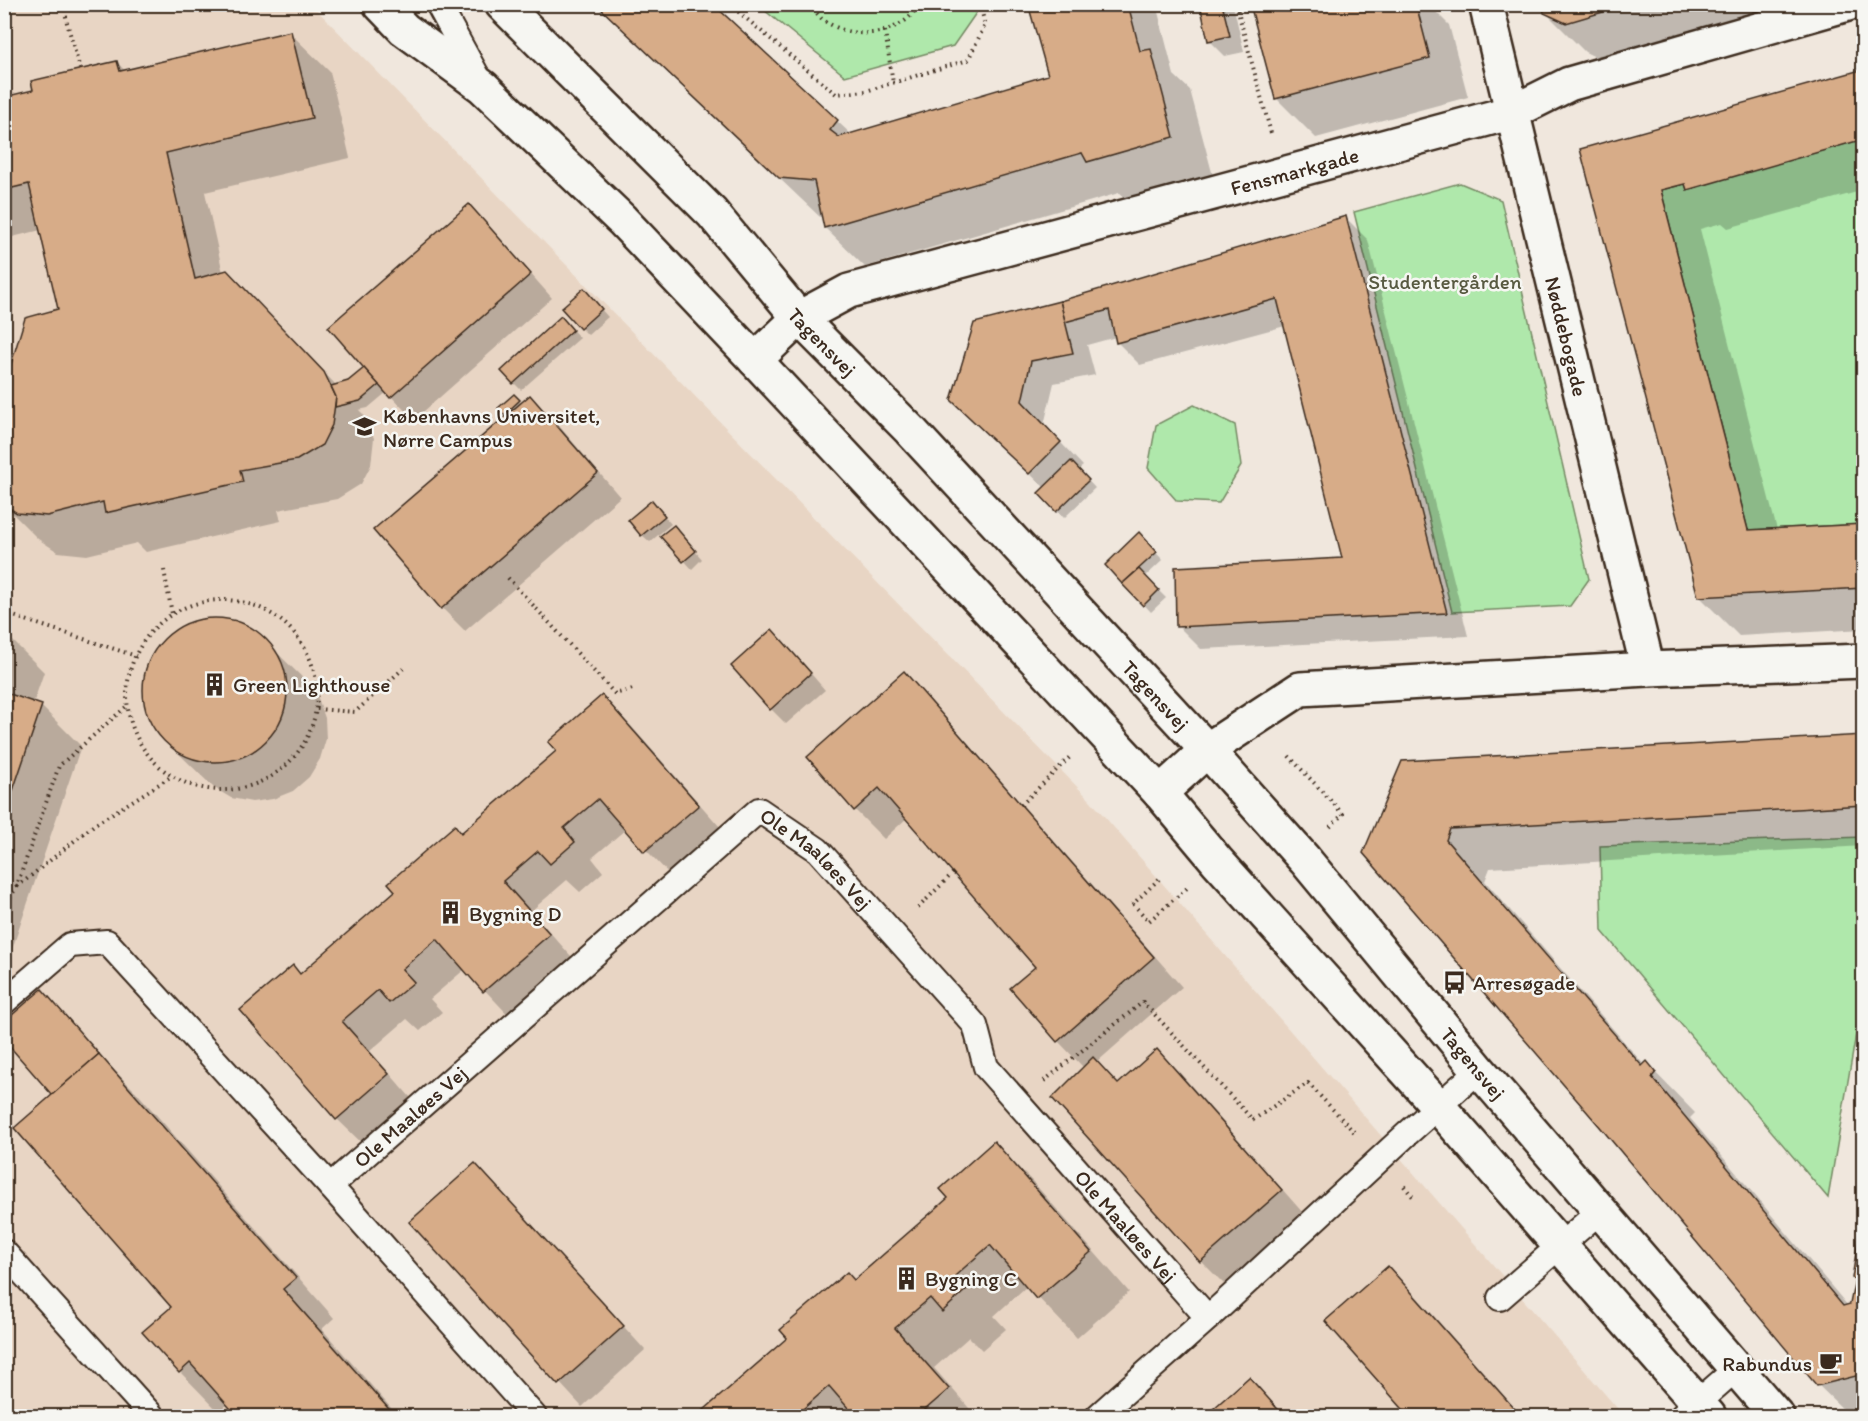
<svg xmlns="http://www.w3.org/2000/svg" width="1868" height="1421" font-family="Itim,sans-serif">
  <rect width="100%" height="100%" fill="#f0e7dd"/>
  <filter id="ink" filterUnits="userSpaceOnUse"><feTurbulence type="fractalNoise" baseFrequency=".0167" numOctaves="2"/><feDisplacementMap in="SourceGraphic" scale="12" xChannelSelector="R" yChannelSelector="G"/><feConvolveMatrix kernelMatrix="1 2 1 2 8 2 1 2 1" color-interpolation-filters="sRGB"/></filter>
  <g filter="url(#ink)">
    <polygon fill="#e8d5c4" points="5,4 312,5 1091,801 1624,1416 5,1416"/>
    <g fill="#afe8ab" stroke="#758964" stroke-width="1.5">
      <polygon points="974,5 976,13 953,46 845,76 758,5"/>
      <polygon points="1863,139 1863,524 1748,530 1661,190 1685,184 1687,189"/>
      <polygon points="1460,183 1501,200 1589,579 1570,606 1452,612 1354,212"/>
      <polygon points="1194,405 1235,425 1241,466 1219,503 1177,501 1148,468 1156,425"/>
      <polygon points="1863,837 1863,993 1828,1198 1602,931 1600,846"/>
    </g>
    <g fill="#0003">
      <polygon points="596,4 711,4 852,135 1050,76 1029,4 1156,4 1174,75 1190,90 1213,176 1128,201 1119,193 865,267 825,228 823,217 820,217"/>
      <polygon points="1201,4 1233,4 1244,52 1225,56 1210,41"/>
      <polygon points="1251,4 1428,4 1449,25 1468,97 1316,138 1277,99"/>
      <polygon points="1543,4 1806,4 1606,62 1585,52 1545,12"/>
      <polygon points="290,33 330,72 350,158 205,192 223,273 266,312 337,386 349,383 363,370 469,206 491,229 552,298 414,420 387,392 368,408 359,410 363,414 374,438 371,465 361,484 337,499 278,510 281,521 146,552 137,543 87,555 58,552 38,539 4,505 4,393 60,310 41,230 4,239 4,99 35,92 117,62 126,72"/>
      <polygon points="1864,70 1864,190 1728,228 1722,223 1700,229 1777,530 1864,525 1864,629 1739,636 1699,596 1582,150"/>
      <polygon points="1345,217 1368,240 1468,636 1201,649 1178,626 1344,559 1285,326 1140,365 1117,342 1116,337 1087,345 1095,375 1054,383 1044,425 1083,466 1078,470 1095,488 1064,518 1040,493 1045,488 976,423 1060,302"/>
      <polygon points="591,298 608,317 588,335 581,328"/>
      <polygon points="561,318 580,338 521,390 514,383"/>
      <polygon points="514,396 522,404 530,397 553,419 620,497 465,631 442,608 375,530 508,416 500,408"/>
      <polygon points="659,510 671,524 650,542 642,535"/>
      <polygon points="681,535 702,559 692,569 662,536"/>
      <polygon points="1139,535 1163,560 1145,577 1166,598 1151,612 1107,565"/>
      <polygon points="207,620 228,621 248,628 265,641 306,681 318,698 325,718 326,739 320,759 309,777 293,791 273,799 252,802 231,798 213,787 172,747 157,732 147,713 144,692 146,672 155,652 168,636 187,625"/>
      <polygon points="4,632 44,672 33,704 41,706 81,746 4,973"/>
      <polygon points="788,647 825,690 786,724 771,709"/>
      <polygon points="904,673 933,703 1182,987 1097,1062 1119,1085 1157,1051 1180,1073 1304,1214 1224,1284 1201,1261 1054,1098 1084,1068 1058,1041 1012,988 1037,967 907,818 884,839 855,810"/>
      <polygon points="602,697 631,726 727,835 675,880 626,829 592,858 603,872 580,892 567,880 531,911 578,964 513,1020 465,969 430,999 442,1012 420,1031 407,1019 370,1051 417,1105 367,1148 337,1119 242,1010 301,975 558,751"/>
      <polygon points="1864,736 1864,846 1490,868 1485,881 1645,1066 1647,1064 1695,1113 1690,1118 1848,1306 1851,1305 1856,1280 1853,1278 1864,1213 1864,1416 1850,1416 1818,1385 1602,1127 1403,762"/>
      <polygon points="57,1007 115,1071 139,1095 334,1318 322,1329 398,1416 239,1416 228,1404 219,1412 180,1372 144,1332 173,1307 54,1095"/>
      <polygon points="994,1143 1034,1183 1129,1292 1077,1338 1027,1286 994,1316 1006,1329 982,1350 969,1337 934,1368 976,1416 699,1416 950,1198"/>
      <polygon points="497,1187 645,1350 582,1407 411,1222"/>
      <polygon points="1388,1268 1417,1297 1522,1416 1411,1416 1327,1322"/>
      <polygon points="1249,1379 1286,1416 1222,1416 1215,1409"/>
    </g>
    <g fill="#d7ac88" stroke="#3b2a1e" stroke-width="1.5">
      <polygon points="596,4 713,4 838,120 830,130 839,137 1048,75 1028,4 1128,4 1140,51 1151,49 1174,137 1087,162 1082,153 824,228 814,181 779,178"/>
      <polygon points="1200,4 1222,4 1230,36 1208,41"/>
      <polygon points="1250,4 1416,4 1430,58 1275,99"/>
      <polygon points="1542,4 1630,4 1566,23 1544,13"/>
      <polygon points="291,31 312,118 166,153 195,279 227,270 324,372 336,397 332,425 322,445 297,460 240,470 243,482 105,513 103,502 47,516 17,513 4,505 4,387 25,318 58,309 29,184 4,190 4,97 33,90 31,81 117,61 120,71"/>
      <polygon points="1864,69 1864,139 1687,190 1685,184 1661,190 1748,530 1864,524 1864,588 1698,597 1580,149"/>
      <polygon points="469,204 531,274 390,398 328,327"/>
      <polygon points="1346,216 1447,613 1176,627 1175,567 1342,558 1277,299 1116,343 1109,310 1065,322 1060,301"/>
      <polygon points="584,288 602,309 580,329 561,308"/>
      <polygon points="1060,301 1073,353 1031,361 1022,401 1061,442 1029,474 951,400 974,323"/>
      <polygon points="561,316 573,330 513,384 501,371"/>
      <polygon points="364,368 379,385 360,401 335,407 336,397 331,386 348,381"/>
      <polygon points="514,394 520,400 504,415 498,408"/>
      <polygon points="530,395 598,473 441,609 373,530"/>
      <polygon points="1071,461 1089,480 1056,512 1038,493"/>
      <polygon points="652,500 665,516 641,536 628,520"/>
      <polygon points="674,525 696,551 683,562 660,536"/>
      <polygon points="1139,532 1157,552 1122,584 1105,565"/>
      <polygon points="1139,569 1159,590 1143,606 1122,584"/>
      <circle cx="215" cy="690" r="72"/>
      <polygon points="772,629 811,673 770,710 731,666"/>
      <polygon points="904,671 1154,957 1057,1042 1010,988 1035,967 879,788 854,811 807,757"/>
      <polygon points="4,692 42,705 4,817"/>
      <polygon points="602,695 699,805 644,852 598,799 564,828 575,842 550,864 538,851 503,881 550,934 483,992 437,939 402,969 414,982 389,1003 378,990 342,1021 389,1074 336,1120 240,1010 293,965 300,974 395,891 388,883 455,825 461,833 556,751 548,742"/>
      <polygon points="1864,735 1864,805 1450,829 1446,840 1642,1066 1647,1061 1656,1072 1652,1077 1843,1306 1850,1304 1855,1279 1852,1278 1864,1204 1864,1374 1817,1386 1601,1128 1363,853 1402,761"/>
      <polygon points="42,989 99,1054 52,1095 4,1040 4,1022"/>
      <polygon points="1157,1049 1282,1190 1200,1262 1052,1098 1093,1057 1118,1084"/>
      <polygon points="99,1054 296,1278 283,1289 395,1416 237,1416 190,1363 179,1373 142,1332 171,1307 14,1128"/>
      <polygon points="994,1141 1091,1252 1036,1299 990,1245 956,1275 967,1289 942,1312 930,1298 895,1328 949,1389 918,1416 855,1416 829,1386 795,1416 697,1416 787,1338 780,1330 847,1272 854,1280 948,1198 940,1189"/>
      <polygon points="475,1163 624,1326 558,1385 409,1222"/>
      <polygon points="1388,1266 1521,1416 1409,1416 1325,1321"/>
      <polygon points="1249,1377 1284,1416 1220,1416 1213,1409"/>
    </g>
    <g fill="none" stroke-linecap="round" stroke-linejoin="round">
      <defs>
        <g id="service">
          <polyline points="438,4 480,81"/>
          <polyline points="4,1002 70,945 107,942 330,1186 534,1416"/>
          <path id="s1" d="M330 1186 759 810 818 850 975 1025 986 1067 1208 1318"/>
          <polyline points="4,1252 152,1416"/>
          <polyline points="1500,1298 1601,1210"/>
          <polyline points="1098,1416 1208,1318 1408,1133 1479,1070"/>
          <polyline points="1682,1416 1737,1368"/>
        </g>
        <g id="minor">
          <path id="s2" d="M1486 4 1648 669"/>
          <path id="s3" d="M755 360 799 318 849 291 1513 112 1569 84 1848 4"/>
          <polyline points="1207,750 1300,689 1648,669 1864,661"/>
        </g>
        <g id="tertiary">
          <polyline points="380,4 404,29 483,87 622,220 755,360 1160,793 1217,861 1438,1106 1709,1416"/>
          <path id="s4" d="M502 4 712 213 799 318 910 430 1207 750 1305 860 1479 1070 1777 1416"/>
          <polyline points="1160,793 1207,750"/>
        </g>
      </defs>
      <use href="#service" stroke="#3b2a1e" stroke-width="28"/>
      <use href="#minor" stroke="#3b2a1e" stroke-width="38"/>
      <use href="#tertiary" stroke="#3b2a1e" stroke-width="38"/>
      <g stroke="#3b2a1e" stroke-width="4" stroke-dasharray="1.5 4.5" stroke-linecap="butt">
        <polyline points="64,4 67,23 80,69"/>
        <polyline points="729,4 836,94 866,91 968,60 985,25 980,4"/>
        <path d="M809 4C814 9 818 15 822 19 846 37 879 38 903 22 910 18 915 10 920 4"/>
        <polyline points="1236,4 1272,137"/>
        <polyline points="885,31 893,83"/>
        <polyline points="164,570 172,614"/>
        <polyline points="508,578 615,694 636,688"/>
        <circle cx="222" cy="695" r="95"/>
        <polyline points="4,613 136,656"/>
        <polyline points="317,709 355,712 404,668"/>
        <polyline points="1289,756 1343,814 1330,827"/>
        <polyline points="1021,805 1072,755"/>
        <polyline points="1159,879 1133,904 1149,921 1187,888"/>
        <polyline points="17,887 94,825 172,776"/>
        <polyline points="4,908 16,888 59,766 128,705"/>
        <polyline points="918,908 953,873"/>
        <polyline points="1044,1081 1143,1002 1253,1120 1308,1083 1356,1134"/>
        <polyline points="1404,1186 1413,1197"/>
      </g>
      <use href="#service" stroke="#f6f6f2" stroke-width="24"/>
      <use href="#minor" stroke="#f6f6f2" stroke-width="33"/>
      <use href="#tertiary" stroke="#f6f6f2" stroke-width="33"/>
    </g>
  </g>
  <defs>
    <symbol id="university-bare" viewBox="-9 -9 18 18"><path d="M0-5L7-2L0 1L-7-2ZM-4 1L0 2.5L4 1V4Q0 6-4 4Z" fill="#3b2a1e" stroke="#f6f6f2" stroke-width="2.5" paint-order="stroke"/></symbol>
    <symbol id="building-bare" viewBox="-9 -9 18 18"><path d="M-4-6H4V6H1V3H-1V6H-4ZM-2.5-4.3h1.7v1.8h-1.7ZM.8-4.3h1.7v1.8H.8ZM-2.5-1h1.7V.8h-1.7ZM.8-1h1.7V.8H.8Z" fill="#3b2a1e" stroke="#f6f6f2" stroke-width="2.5" paint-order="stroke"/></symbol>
    <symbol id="bus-bare" viewBox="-9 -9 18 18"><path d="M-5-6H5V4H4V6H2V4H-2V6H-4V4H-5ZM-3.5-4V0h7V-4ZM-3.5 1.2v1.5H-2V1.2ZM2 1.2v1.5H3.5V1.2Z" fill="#3b2a1e" stroke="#f6f6f2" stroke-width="2.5" paint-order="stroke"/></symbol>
    <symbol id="cafe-bare" viewBox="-9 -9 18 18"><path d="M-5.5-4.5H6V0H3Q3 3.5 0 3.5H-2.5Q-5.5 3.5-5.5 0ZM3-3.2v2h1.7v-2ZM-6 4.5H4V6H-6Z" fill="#3b2a1e" stroke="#f6f6f2" stroke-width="2.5" paint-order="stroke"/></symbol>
  </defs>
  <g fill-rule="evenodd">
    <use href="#university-bare" x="348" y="410" width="33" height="33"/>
    <use href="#building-bare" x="198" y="668" width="33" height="33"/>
    <use href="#building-bare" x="434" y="896" width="33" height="33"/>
    <use href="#bus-bare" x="1438" y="966" width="33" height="33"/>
    <use href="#building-bare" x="890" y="1262" width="33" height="33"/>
    <use href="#cafe-bare" x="1814" y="1346" width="33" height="33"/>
  </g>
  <g text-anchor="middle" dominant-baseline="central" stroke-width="5" stroke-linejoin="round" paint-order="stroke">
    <g font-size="21" fill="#3b2a1e" stroke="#f6f6f2">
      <text stroke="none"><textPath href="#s3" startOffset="579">Fensmarkgade</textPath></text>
      <text stroke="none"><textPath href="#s2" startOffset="342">Nøddebogade</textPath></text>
      <text stroke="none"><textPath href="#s4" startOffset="466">Tagensvej</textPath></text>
      <text stroke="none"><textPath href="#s4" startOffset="952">Tagensvej</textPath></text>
      <text stroke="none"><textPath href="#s1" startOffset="646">Ole Maaløes Vej</textPath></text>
      <text stroke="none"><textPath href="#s4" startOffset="1438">Tagensvej</textPath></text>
      <text stroke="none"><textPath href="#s1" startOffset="106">Ole Maaløes Vej</textPath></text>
      <text stroke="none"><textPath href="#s1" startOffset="1132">Ole Maaløes Vej</textPath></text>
    </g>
    <g font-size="21" fill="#585a41" stroke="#f6f6f2">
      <text x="1445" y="281">Studentergården</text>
    </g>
    <g font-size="21" fill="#3b2a1e" stroke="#f6f6f2" text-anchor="start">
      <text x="383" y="415">Københavns Universitet,<tspan x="383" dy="24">Nørre Campus</tspan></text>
      <text x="233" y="684">Green Lighthouse</text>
      <text x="469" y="913">Bygning D</text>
      <text x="1473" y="982">Arresøgade</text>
      <text x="925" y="1278">Bygning C</text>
      <text x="1812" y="1363" text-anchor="end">Rabundus</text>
    </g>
  </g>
  <rect width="1868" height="1421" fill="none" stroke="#f6f6f2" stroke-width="24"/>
  <rect x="12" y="12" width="1844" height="1397" fill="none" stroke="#3b2a1e" stroke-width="2" filter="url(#ink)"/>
</svg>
